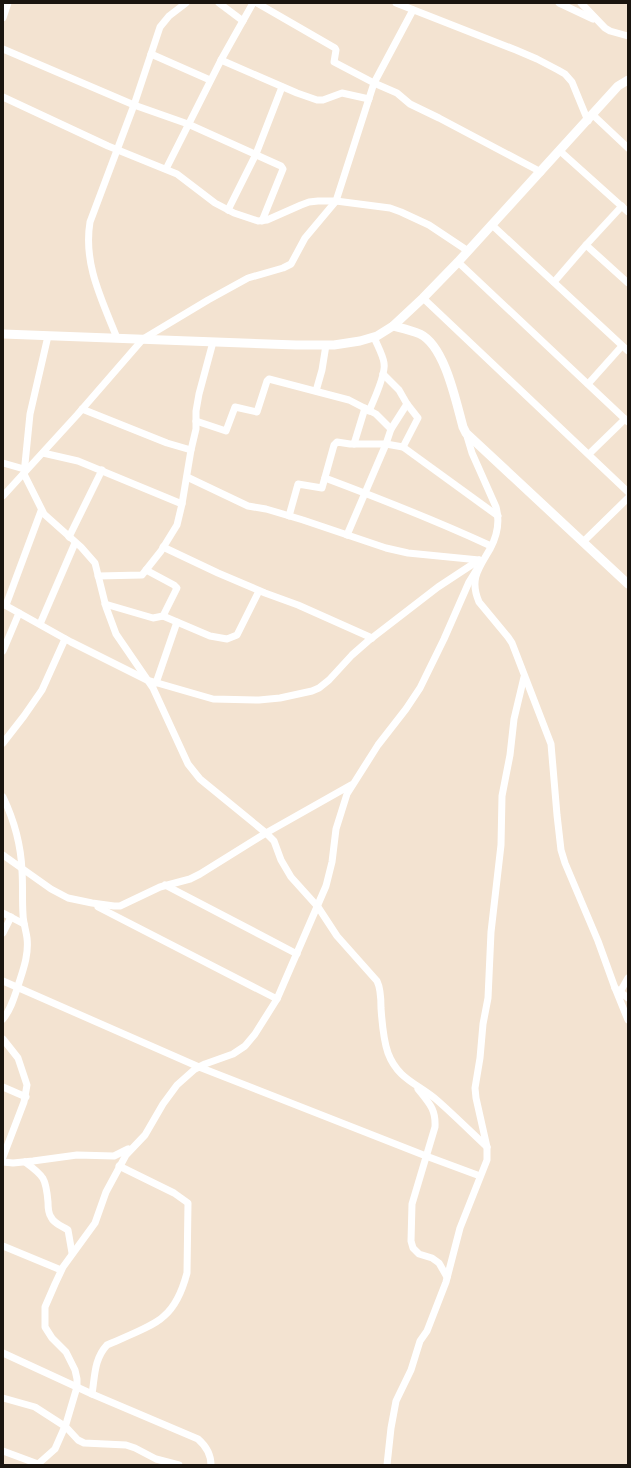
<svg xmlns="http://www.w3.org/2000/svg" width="631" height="1468" font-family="'Varela Round',sans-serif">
  <rect width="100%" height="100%" fill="#f3e3d1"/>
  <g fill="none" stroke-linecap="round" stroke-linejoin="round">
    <g stroke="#fff" stroke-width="7">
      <polyline points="219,3 243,21"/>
      <polyline points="257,3 335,48 336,50 334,62 374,83 397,93 410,104 439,118 541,172"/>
      <polyline points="396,3 516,50 537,59 558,70 565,74 572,82 588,121"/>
      <polyline points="559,3 593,19"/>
      <polyline points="581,3 605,28 610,31 628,36"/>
      <polyline points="3,18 8,3"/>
      <polyline points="3,49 134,105 188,124 281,166 283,169 262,221"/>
      <polyline points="151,54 210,80"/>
      <polyline points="221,60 297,93 317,100 323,100 342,93 369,99"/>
      <polyline points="3,97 108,146 177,174 215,203 234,213 258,221 267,220 301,205 309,202 318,201 336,201 390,208 401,212 429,225 468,251"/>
      <polyline points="593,115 628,148"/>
      <polyline points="560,151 628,212"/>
      <polyline points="166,169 221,60 253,3"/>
      <polyline points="228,210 256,154 282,87"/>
      <polyline points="492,225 628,351"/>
      <polyline points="586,245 628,283"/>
      <polyline points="458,262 628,422"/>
      <polyline points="554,282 586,245 622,206"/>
      <polyline points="423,298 628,492"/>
      <path d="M48 336 30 414 24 474 44 514 81 547 95 563 106 607 116 634 153 688 188 764 200 779 266 833 274 841 281 860 291 877 318 907 337 936 377 981C381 989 381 999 381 1008 382 1022 383 1039 388 1053 398 1080 419 1084 438 1101 455 1116 471 1132 487 1147"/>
      <path d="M117 338C102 300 83 264 90 222L134 105 160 27 169 16 186 3"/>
      <polyline points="588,384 622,346"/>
      <polyline points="316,391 322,370 326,345"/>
      <polyline points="82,409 167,443 191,450"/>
      <path d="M369 411C374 400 386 374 384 363 383 355 377 345 374 337"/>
      <polyline points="196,421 226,431 235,407 257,412 267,381 269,379 349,400 376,414 391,429"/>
      <path d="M466 433 472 453 496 507C500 521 497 536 490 549 479 568 469 579 479 602L508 637 512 643 551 744 557 815 561 850 565 863 598 941 615 988 628 1020"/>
      <polyline points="354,444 365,408"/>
      <polyline points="403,447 498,516"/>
      <polyline points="43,453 78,461 182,504"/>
      <polyline points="589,454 625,419"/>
      <polyline points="3,463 24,469"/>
      <polyline points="187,477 248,506 266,509 303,520 386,548 408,553 479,560"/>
      <path d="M325 478C381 499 437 521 491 546"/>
      <polyline points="3,496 77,415 143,339 208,300 248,278 283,268 291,264 305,238 336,201 374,83 413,10"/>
      <polyline points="289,516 298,484 322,488 334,445 337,442 350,444 386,444 403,447 418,418 407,404 399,390 383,374"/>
      <polyline points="347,535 386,444 391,429 407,404"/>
      <polyline points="69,537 102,470"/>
      <polyline points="583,542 628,498"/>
      <polyline points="163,547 218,573 265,593 298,605 372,638"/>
      <polyline points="146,570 174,585 177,588 163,616"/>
      <polyline points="98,576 142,575 161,551 177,525 182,504 191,450 196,429 196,411 199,394 213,342"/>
      <polyline points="3,604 71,642 147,680 213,699 259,700 280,698 312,691 319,688 329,680 352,655 368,641 438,587 479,560"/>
      <polyline points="105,604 153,618 163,616 210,636 227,639 237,635 259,591"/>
      <polyline points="6,605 41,511"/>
      <polyline points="40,624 75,543"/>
      <polyline points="3,651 19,613"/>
      <polyline points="156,683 177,622"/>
      <polyline points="3,743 24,716 42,690 65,639"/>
      <path d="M3 797C14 820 21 845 22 871 23 885 22 900 23 914 23 922 26 930 27 938 29 955 23 970 18 986 14 998 11 1009 3 1019"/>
      <polyline points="3,855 51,889 68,898 92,903 114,906 120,906 160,887 190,879 200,874 266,833 351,785"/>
      <polyline points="165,885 297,954"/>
      <polyline points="98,907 277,999"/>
      <polyline points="3,913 24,924"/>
      <polyline points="3,933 11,917"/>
      <polyline points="3,981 199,1067 426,1156 480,1176"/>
      <polyline points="615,988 628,998"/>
      <polyline points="620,992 628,978"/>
      <polyline points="3,1039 18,1058 27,1085 24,1102 3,1157"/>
      <polyline points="3,1087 26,1097"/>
      <path d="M418 1089C429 1103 436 1109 435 1127L412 1204 411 1241 413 1248 419 1254 432 1258 439 1263 447 1277"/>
      <polyline points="3,1162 13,1163 33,1161 77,1155 114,1156 128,1149"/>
      <path d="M25 1162C44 1176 46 1178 48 1202 48 1207 48 1213 51 1217 54 1224 62 1226 68 1230L72 1253"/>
      <polyline points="3,1246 61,1270"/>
      <path d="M3 1353 92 1394 198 1439C206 1446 211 1455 211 1465"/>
      <path d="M92 1394C95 1376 94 1359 107 1345 122 1338 153 1327 164 1316 176 1306 183 1288 187 1273L188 1203 174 1193 119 1166"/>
      <polyline points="3,1398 35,1407 66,1427 78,1440 84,1443 126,1445 135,1448 156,1459 179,1465"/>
      <polyline points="3,1451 38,1464"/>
      <polyline points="37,1465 55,1449 66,1424 77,1387 77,1379 75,1370 66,1352 52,1338 45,1327 45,1307 55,1284 63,1267 95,1223 106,1192 126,1155 145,1135 163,1104 177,1085 195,1069 205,1064 233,1054 245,1046 255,1034 277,999 326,886 332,862 336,829 347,794 378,745 406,709 420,688 444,639 469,582 477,569"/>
      <polyline points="387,1465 391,1428 396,1401 411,1370 420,1341 427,1331 446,1282 460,1228 487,1160 487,1147 476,1098 475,1088 480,1058 483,1024 488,998 491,932 501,845 502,796 510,755 514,719 524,677"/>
    </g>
    <g stroke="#fff" stroke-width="9">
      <path d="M393 326C401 328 411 330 420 334 445 346 456 402 463 427L466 433 628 584"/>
      <polyline points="3,334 296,345 334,345 360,341 377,336 393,326 423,298 458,262 618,86 628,80"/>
    </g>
  </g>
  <rect width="631" height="1468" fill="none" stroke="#1a150f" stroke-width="8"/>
</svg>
